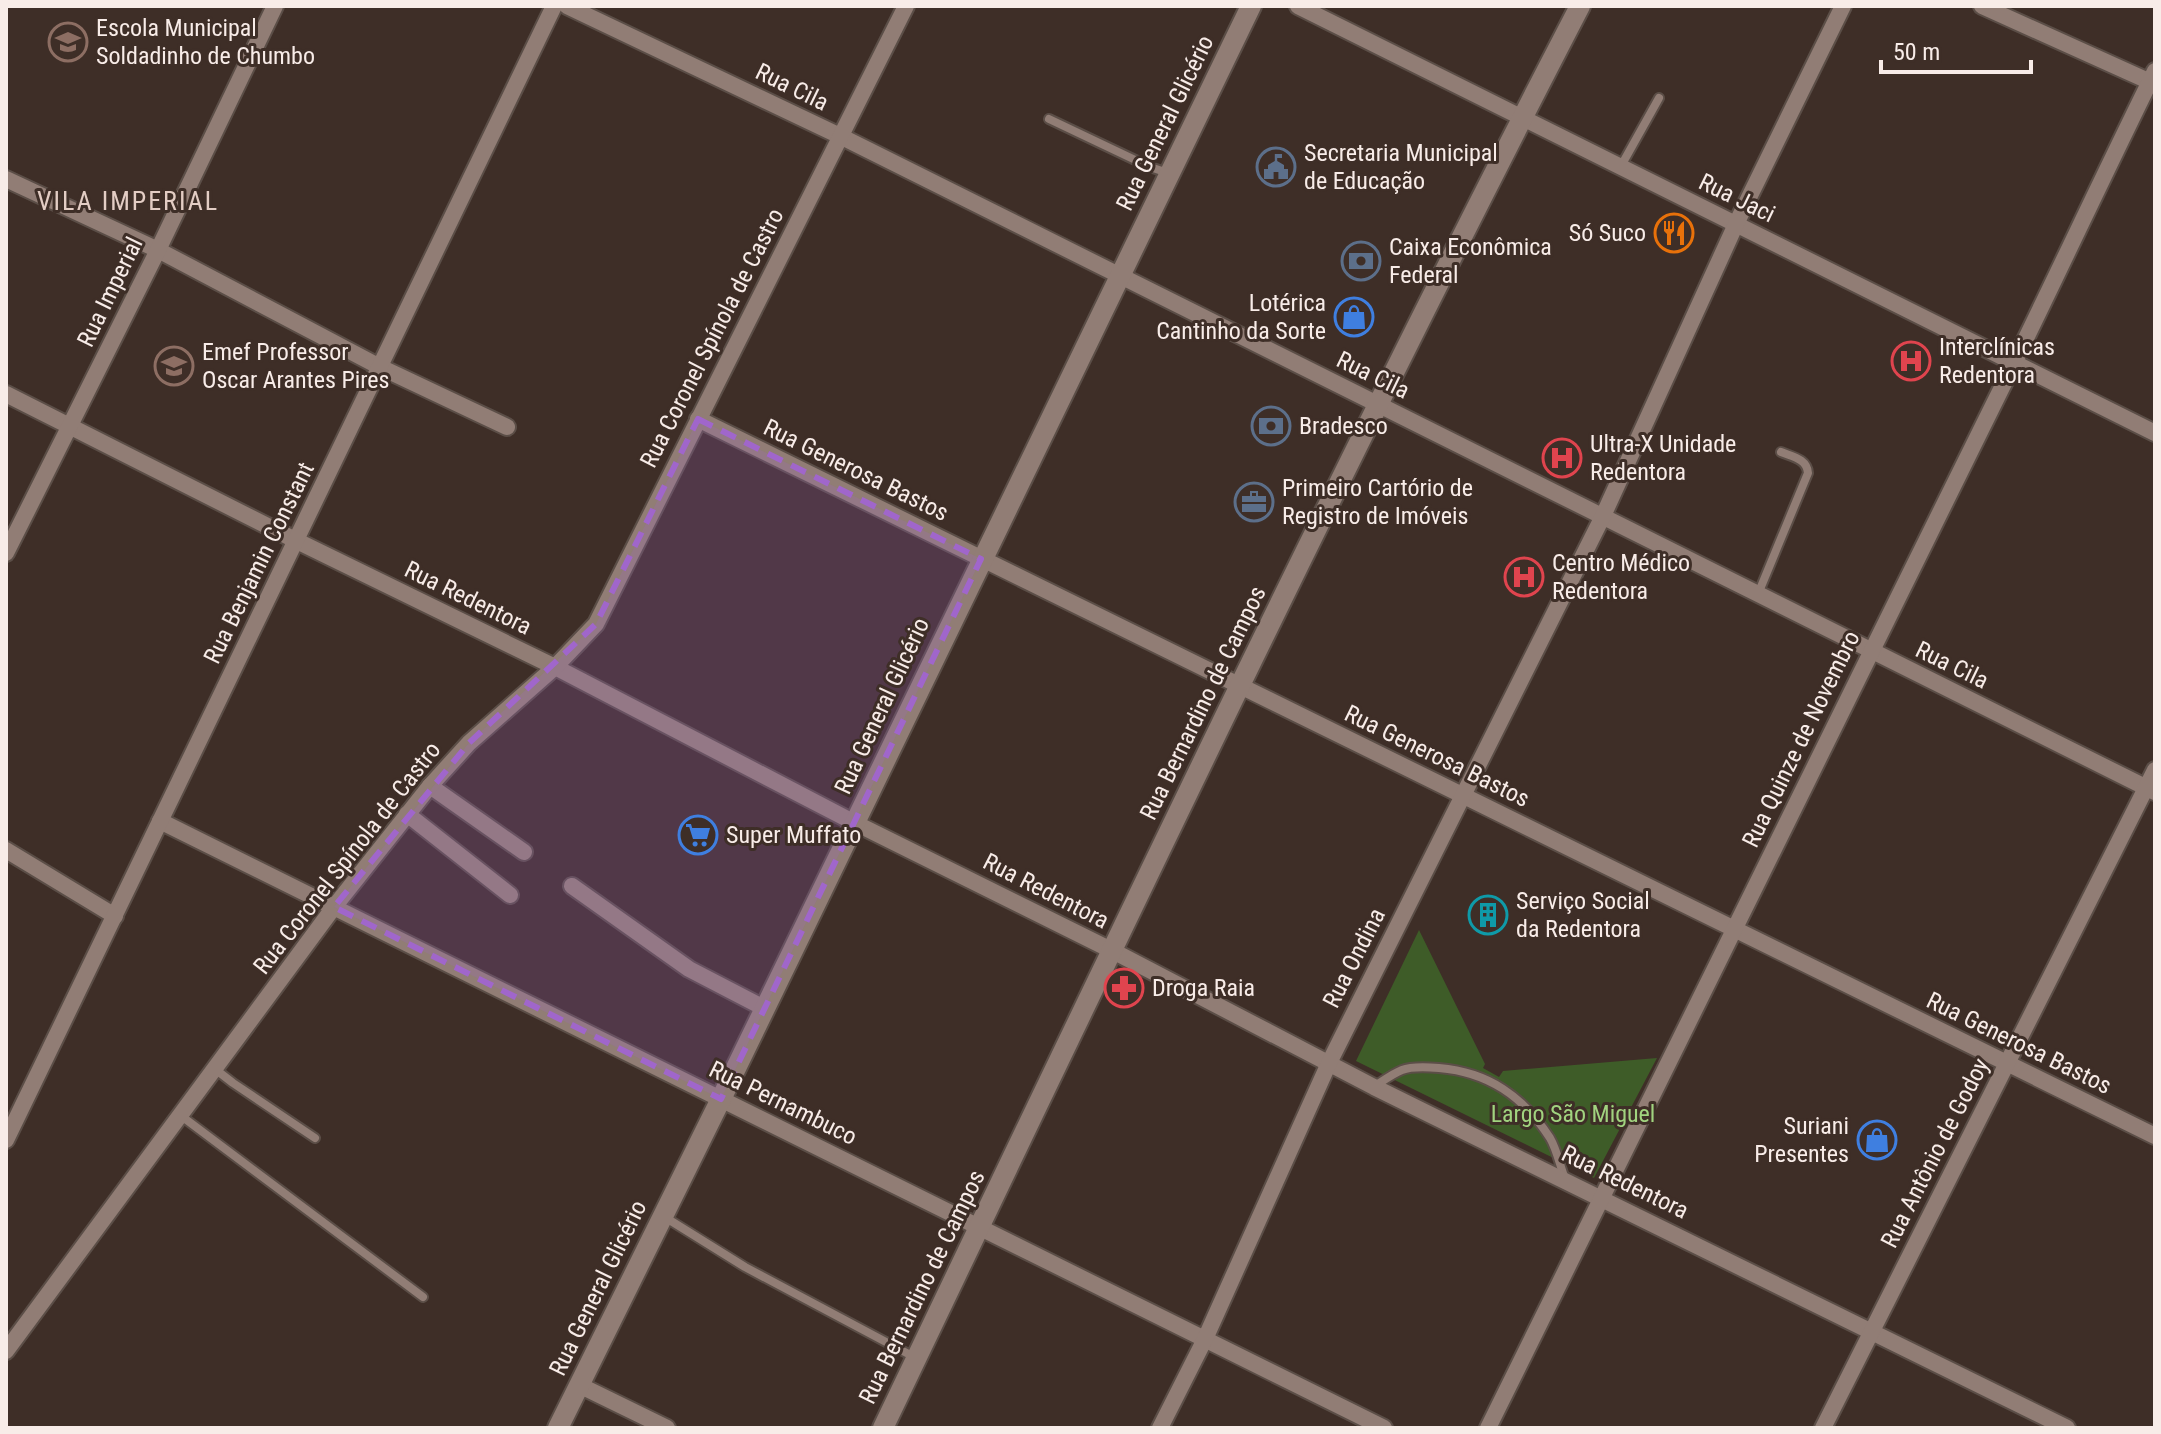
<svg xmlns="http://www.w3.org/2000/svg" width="2161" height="1434" font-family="'Roboto Condensed',sans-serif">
  <rect width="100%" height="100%" fill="#3e2e27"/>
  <polygon fill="#3e5c28" points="1419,930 1485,1064 1483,1068 1499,1077 1503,1071 1657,1058 1594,1178 1356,1061"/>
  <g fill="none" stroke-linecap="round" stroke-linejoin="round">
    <defs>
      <g id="service">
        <polyline points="1049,119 1150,167 1168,173"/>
        <polyline points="1621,166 1659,98"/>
        <path d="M1758 594 1808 473C1807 459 1793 457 1781 452"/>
        <polyline points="215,1069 233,1083 315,1138"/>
        <path d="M1375 1086C1383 1081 1392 1074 1402 1070 1412 1066 1427 1067 1439 1068 1488 1072 1523 1096 1550 1138 1557 1150 1560 1166 1565 1179"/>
        <polyline points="180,1115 423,1297"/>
        <polyline points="663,1216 745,1267 916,1358"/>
      </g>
      <g id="minor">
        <polyline points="567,6 840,136 2155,792"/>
        <polyline points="1298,6 2155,433"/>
        <polyline points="1982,6 2155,84"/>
        <polyline points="6,179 158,250 380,367 507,427"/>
        <polyline points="6,394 297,541 555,667 855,823 1111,950 1374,1087 2067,1428"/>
        <polyline points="698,419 2155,1136"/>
        <polyline points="6,553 158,250 275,6"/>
        <polyline points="430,786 524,852"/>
        <polyline points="407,814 510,895"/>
        <polyline points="160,821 1384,1428"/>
        <polyline points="6,850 115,916"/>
        <polyline points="572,886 689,969 764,1008"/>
        <polyline points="6,1140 554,6"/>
        <polyline points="6,1351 334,907 430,786 469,743 555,667 596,624 906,6"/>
        <polyline points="579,1385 667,1428"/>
        <polyline points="1160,1428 1205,1339 1329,1063 1603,516 1736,224 1843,6"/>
        <path d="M1488 1428C1664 1074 1838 719 2013 365 2061 267 2107 168 2155 71"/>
        <polyline points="1823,1428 2155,770"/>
      </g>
      <g id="tertiary">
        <polyline points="558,1428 721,1099 1251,6"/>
        <path d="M883 1428C1111 952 1337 475 1580 6"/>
      </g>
    </defs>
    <use href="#service" stroke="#5b4e47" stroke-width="12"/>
    <use href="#minor" stroke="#5b4e47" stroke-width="20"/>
    <use href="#tertiary" stroke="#5b4e47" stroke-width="24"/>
    <use href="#service" stroke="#917d75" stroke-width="8"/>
    <use href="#minor" stroke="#917d75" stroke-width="16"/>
    <use href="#tertiary" stroke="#917d75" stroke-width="20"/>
  </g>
  <path fill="#a066cb" fill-opacity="0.2" stroke="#a066cb" stroke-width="6" stroke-dasharray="16 10" stroke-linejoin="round" d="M698 419 981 559 721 1099 334 907 469 743 596 624Z"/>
  <defs>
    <symbol id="school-ring" viewBox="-11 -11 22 22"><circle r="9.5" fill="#3e2e27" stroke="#8d6e63" stroke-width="1.5"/><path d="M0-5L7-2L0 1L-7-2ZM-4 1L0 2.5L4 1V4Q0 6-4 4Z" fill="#8d6e63"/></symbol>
    <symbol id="civic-ring" viewBox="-11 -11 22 22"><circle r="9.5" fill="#3e2e27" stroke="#5c6f8a" stroke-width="1.5"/><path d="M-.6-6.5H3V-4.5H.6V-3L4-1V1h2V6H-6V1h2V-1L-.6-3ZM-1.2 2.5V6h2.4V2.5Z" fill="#5c6f8a"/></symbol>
    <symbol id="restaurant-ring" viewBox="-11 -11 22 22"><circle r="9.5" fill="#3e2e27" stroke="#e8710a" stroke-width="1.5"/><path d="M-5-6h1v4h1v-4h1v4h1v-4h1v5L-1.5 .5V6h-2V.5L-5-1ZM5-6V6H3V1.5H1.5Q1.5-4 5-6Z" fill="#e8710a"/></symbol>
    <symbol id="bank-ring" viewBox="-11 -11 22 22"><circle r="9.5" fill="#3e2e27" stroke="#5c6f8a" stroke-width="1.5"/><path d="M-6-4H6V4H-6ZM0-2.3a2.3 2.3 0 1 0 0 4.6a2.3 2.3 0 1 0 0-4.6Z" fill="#5c6f8a"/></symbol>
    <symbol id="shop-ring" viewBox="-11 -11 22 22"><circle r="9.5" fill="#3e2e27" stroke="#3f7fe0" stroke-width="1.5"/><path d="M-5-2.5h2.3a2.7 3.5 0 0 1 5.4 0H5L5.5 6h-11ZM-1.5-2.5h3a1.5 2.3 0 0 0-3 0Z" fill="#3f7fe0"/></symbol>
    <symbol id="hospital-ring" viewBox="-11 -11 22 22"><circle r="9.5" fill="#3e2e27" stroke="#e0444e" stroke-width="1.5"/><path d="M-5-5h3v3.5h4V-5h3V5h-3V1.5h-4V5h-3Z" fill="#e0444e"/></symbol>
    <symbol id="office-ring" viewBox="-11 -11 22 22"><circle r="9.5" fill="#3e2e27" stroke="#5c6f8a" stroke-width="1.5"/><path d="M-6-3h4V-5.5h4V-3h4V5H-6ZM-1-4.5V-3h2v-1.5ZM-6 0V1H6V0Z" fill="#5c6f8a"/></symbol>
    <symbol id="supermarket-ring" viewBox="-11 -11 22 22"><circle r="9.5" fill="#3e2e27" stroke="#3f7fe0" stroke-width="1.5"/><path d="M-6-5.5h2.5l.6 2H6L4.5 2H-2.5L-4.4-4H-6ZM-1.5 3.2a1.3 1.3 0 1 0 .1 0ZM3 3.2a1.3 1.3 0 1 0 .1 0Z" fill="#3f7fe0"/></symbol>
    <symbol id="building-ring" viewBox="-11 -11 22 22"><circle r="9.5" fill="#3e2e27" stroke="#0f9aa8" stroke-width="1.5"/><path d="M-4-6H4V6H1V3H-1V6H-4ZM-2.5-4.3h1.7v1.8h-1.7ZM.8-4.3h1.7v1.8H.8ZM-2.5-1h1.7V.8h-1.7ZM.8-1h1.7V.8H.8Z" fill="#0f9aa8"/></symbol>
    <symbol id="pharmacy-ring" viewBox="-11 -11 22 22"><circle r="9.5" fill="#3e2e27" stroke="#e0444e" stroke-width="1.5"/><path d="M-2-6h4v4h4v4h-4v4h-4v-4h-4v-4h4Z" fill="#e0444e"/></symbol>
  </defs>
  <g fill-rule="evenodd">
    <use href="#school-ring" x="46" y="20" width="44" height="44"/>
    <use href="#civic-ring" x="1254" y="145" width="44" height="44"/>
    <use href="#restaurant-ring" x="1652" y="211" width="44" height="44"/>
    <use href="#bank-ring" x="1339" y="239" width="44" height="44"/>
    <use href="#shop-ring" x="1332" y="295" width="44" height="44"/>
    <use href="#hospital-ring" x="1889" y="339" width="44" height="44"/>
    <use href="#school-ring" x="152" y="344" width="44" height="44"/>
    <use href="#bank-ring" x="1249" y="404" width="44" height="44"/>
    <use href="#hospital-ring" x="1540" y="436" width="44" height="44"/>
    <use href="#office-ring" x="1232" y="480" width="44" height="44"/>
    <use href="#hospital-ring" x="1502" y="555" width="44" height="44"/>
    <use href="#supermarket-ring" x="676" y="813" width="44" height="44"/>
    <use href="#building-ring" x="1466" y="893" width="44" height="44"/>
    <use href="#pharmacy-ring" x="1102" y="966" width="44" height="44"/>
    <use href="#shop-ring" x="1855" y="1118" width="44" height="44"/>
  </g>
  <g text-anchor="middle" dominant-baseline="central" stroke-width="6" stroke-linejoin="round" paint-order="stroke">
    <g font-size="24" fill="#f8ece8" stroke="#3e2e27" text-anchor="start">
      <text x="96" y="28">Escola Municipal<tspan x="96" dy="28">Soldadinho de Chumbo</tspan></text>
      <text x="1304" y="153">Secretaria Municipal<tspan x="1304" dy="28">de Educação</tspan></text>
      <text x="1646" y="233" text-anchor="end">Só Suco</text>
      <text x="1389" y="247">Caixa Econômica<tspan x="1389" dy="28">Federal</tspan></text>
      <text x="1326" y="303" text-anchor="end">Lotérica<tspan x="1326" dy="28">Cantinho da Sorte</tspan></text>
      <text x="1939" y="347">Interclínicas<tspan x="1939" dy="28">Redentora</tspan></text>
      <text x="202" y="352">Emef Professor<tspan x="202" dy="28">Oscar Arantes Pires</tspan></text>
      <text x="1299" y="426">Bradesco</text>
      <text x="1590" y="444">Ultra-X Unidade<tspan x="1590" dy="28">Redentora</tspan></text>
      <text x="1282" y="488">Primeiro Cartório de<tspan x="1282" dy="28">Registro de Imóveis</tspan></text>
      <text x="1552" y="563">Centro Médico<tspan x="1552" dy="28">Redentora</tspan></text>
      <text x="726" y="835">Super Muffato</text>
      <text x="1516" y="901">Serviço Social<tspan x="1516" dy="28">da Redentora</tspan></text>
      <text x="1152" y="988">Droga Raia</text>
      <text x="1849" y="1126" text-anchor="end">Suriani<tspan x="1849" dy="28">Presentes</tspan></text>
    </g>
    <g font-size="24" fill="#f8ece8" stroke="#3e2e27">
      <text transform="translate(792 87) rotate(26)">Rua Cila</text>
      <text transform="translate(1165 123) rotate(-64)">Rua General Glicério</text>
      <text transform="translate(1737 198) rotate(26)">Rua Jaci</text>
      <text transform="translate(110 292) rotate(-64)">Rua Imperial</text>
      <text transform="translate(712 338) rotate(-63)">Rua Coronel Spínola de Castro</text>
      <text transform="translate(1373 375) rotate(26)">Rua Cila</text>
      <text transform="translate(856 470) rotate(26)">Rua Generosa Bastos</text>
      <text transform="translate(259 563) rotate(-64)">Rua Benjamin Constant</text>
      <text transform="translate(468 598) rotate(26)">Rua Redentora</text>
      <text transform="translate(1952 665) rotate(26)">Rua Cila</text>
      <text transform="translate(1203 703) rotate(-64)">Rua Bernardino de Campos</text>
      <text transform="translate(882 706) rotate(-65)">Rua General Glicério</text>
      <text transform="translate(1801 739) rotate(-64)">Rua Quinze de Novembro</text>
      <text transform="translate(1437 756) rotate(26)">Rua Generosa Bastos</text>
      <text transform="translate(347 858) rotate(-52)">Rua Coronel Spínola de Castro</text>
      <text transform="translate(1046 891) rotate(27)">Rua Redentora</text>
      <text transform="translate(1354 958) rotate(-63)">Rua Ondina</text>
      <text transform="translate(2019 1043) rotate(26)">Rua Generosa Bastos</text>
      <text transform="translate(783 1103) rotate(26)">Rua Pernambuco</text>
      <text transform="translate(1935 1153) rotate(-63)">Rua Antônio de Godoy</text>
      <text transform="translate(1625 1182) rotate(26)">Rua Redentora</text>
      <text transform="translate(922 1287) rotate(-64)">Rua Bernardino de Campos</text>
      <text transform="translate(598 1288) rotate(-64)">Rua General Glicério</text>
    </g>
    <g font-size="24" fill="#a1d37f" stroke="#3e2e27">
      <text x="1573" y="1114">Largo São Miguel</text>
    </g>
    <g font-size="26" letter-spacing="2" fill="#e3cdc4" stroke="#3e2e27">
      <text x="128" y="201">VILA IMPERIAL</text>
    </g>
  </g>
  <rect width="2161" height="1434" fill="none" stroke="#f8ece8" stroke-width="16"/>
  <path d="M1881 60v12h150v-12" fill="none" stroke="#f8ece8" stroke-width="4"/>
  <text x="1893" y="60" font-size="24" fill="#f8ece8" stroke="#3e2e27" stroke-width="6" paint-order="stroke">50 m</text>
</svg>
